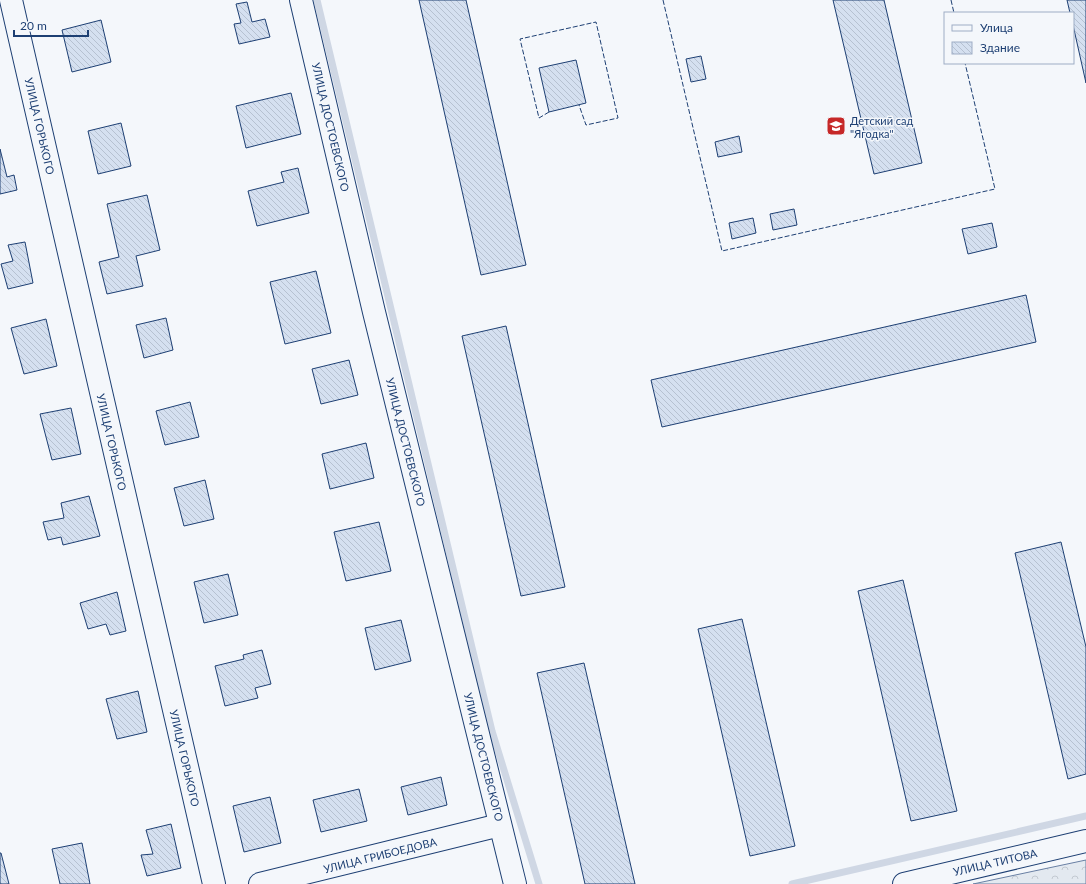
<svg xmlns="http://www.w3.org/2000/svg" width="1086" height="884" font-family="Lato,sans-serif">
  <defs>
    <pattern id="park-crowns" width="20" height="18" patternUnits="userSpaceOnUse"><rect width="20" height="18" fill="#e3e9f0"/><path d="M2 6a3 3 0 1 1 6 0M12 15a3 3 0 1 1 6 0" fill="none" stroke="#c2c9d1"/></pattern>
    <pattern id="building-back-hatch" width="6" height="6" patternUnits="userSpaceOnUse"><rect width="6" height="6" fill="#d5e0f0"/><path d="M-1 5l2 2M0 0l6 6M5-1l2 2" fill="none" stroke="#b6c1d1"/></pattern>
  </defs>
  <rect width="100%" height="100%" fill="#f4f7fb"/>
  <polygon fill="url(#park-crowns)" stroke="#687fa3" points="1086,860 1086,884 973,884"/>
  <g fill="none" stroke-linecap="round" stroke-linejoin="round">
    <g stroke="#cfd7e4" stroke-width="7">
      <polyline points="317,0 492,731 539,884"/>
      <polyline points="792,884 1086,816"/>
    </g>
  </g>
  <g fill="url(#building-back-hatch)" stroke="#1d3f73">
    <polygon points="419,0 466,0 526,265 481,275"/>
    <polygon points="833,0 884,0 922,163 874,174"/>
    <polygon points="1067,0 1086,0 1086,83 1073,25 1073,13 1070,13"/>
    <polygon points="247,2 252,22 265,19 270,37 239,44 234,24 241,23 236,4"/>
    <polygon points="101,20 111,62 72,72 62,30"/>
    <polygon points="701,56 706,79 691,82 686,59"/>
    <polygon points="576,60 586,103 549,112 539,68"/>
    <polygon points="291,93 301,134 246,148 236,106"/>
    <polygon points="121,123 131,166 98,174 88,131"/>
    <polygon points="739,136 742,152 718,157 715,142"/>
    <polygon points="0,149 7,177 14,175 17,190 0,194"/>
    <polygon points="298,168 309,213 257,226 248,191 284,182 281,172"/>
    <polygon points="147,195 160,250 136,256 143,286 107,294 99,262 119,257 107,204"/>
    <polygon points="794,209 797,225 773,230 770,214"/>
    <polygon points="753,218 756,233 732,239 729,223"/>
    <polygon points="992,223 997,247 968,254 962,229"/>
    <polygon points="25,242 33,283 8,289 1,264 13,261 8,245"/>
    <polygon points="316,271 331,333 285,344 270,282"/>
    <polygon points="1026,295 1036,342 662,427 651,380"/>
    <polygon points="166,318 173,350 144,358 136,325"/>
    <polygon points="46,319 57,366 24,374 11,328"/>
    <polygon points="506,326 565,587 521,596 462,336"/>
    <polygon points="349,360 358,395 321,404 312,369"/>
    <polygon points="190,402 199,437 165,445 156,411"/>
    <polygon points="71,408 81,454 52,460 40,414"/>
    <polygon points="366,443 374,478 330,489 322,454"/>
    <polygon points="205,480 214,519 184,526 174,488"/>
    <polygon points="89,496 100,536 63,545 61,537 48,540 43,522 64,518 61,503"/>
    <polygon points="379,522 391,571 346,581 334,532"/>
    <polygon points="1061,542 1086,647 1086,774 1068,779 1015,553"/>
    <polygon points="228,574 238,615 204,623 194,582"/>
    <polygon points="903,580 957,811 911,821 858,591"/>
    <polygon points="117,592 126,631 110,635 106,624 88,629 80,603"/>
    <polygon points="742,619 795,846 750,856 698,629"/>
    <polygon points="401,620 411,661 375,670 365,628"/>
    <polygon points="262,650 271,684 255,688 258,698 225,706 215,666 244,659 243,655"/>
    <polygon points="584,663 635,884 585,884 537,673"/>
    <polygon points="138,691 147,732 117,739 106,699"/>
    <polygon points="441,777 447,805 408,815 401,787"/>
    <polygon points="359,789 367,821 321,832 313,800"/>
    <polygon points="270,797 281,843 244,852 233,806"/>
    <polygon points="171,824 181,868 147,876 141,855 153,854 146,830"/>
    <polygon points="82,843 90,884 60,884 52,849"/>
    <polygon points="0,853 1,853 9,884 0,884"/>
  </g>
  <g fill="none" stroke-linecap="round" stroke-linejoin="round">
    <defs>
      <g id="street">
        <polyline points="11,0 214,884"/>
        <polyline points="260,884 500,825"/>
      </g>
      <g id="secondary">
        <polyline points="301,0 374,312 515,884"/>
        <polyline points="904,884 1086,841"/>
      </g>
    </defs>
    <use href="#street" stroke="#1d3f73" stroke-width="24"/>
    <use href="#secondary" stroke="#1d3f73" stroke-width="24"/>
    <use href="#street" stroke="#f4f7fb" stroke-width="22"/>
    <use href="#secondary" stroke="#f4f7fb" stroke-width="22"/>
    <g stroke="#1d3f73" stroke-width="1" stroke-dasharray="5 2" stroke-linecap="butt">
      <polyline points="663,0 722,251 995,189 965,63"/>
      <polyline points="951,0 954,13"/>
      <polyline points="549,112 539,118 520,39 596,22 618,118 586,125 579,105"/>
    </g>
  </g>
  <defs>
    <symbol id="school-square" viewBox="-11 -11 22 22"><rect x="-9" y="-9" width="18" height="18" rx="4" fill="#c62828" stroke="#f4f7fb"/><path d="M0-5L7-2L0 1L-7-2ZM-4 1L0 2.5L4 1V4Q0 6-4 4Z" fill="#fff"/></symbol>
  </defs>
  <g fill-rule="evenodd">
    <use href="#school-square" x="825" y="115" width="22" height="22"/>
  </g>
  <g text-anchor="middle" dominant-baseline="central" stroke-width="3" stroke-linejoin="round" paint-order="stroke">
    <g font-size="11" fill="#1d3f73" stroke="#f4f7fb" text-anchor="start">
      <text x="850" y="120">Детский сад<tspan x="850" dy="13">"Ягодка"</tspan></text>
    </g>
    <g font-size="11" fill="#1d3f73" stroke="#f4f7fb">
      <text transform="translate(40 126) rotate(77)">УЛИЦА ГОРЬКОГО</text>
      <text transform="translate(331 127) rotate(77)">УЛИЦА ДОСТОЕВСКОГО</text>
      <text transform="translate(112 442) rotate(77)">УЛИЦА ГОРЬКОГО</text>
      <text transform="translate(406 442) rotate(76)">УЛИЦА ДОСТОЕВСКОГО</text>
      <text transform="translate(484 757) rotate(76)">УЛИЦА ДОСТОЕВСКОГО</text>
      <text transform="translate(185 758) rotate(77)">УЛИЦА ГОРЬКОГО</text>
      <text transform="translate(380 855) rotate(-14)">УЛИЦА ГРИБОЕДОВА</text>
      <text transform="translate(995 862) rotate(-13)">УЛИЦА ТИТОВА</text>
    </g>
  </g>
  <rect x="944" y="12" width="130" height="52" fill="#f4f7fb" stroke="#9eadc5"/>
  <rect x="952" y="25" width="20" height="6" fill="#f4f7fb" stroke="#9eadc5"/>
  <text x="980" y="32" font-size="12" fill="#1d3f73">Улица</text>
  <rect x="952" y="42" width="20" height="12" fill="url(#building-back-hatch)" stroke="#9eadc5"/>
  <text x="980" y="52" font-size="12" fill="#1d3f73">Здание</text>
  <path d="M14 30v6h74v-6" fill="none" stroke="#1d3f73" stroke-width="2"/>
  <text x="20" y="30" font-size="12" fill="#1d3f73" stroke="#f4f7fb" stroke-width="3" paint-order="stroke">20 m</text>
</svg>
